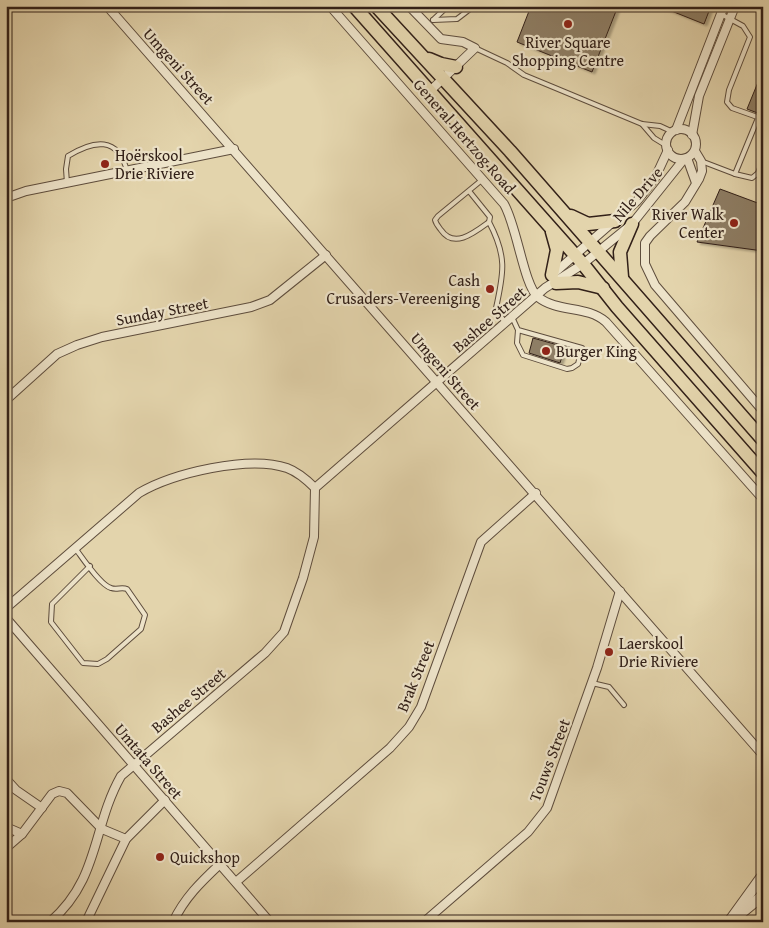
<svg xmlns="http://www.w3.org/2000/svg" width="769" height="928" font-family="'Gentium Book Plus',serif">
  <defs>
    <filter id="shadow"><feDropShadow dx="3" dy="2" stdDeviation="1" flood-color="#0004"/></filter>
  </defs>
  <rect width="100%" height="100%" fill="#e3d4ac"/>
  <filter id="stains"><feTurbulence type="fractalNoise" baseFrequency=".004" numOctaves="4"/><feColorMatrix values="0 0 0 0 .2 0 0 0 0 .09 0 0 0 0 .02 0 0 0 .5 -.17"/></filter>
  <radialGradient id="worn" r=".72"><stop offset=".6" stop-color="#630" stop-opacity="0"/><stop offset="1" stop-color="#630" stop-opacity=".3"/></radialGradient>
  <g fill="#8e7e65" stroke="#322018" filter="url(#shadow)">
    <polygon points="531,6 618,6 592,72 517,42"/>
    <polygon points="659,6 711,6 704,24"/>
    <polygon points="763,70 763,115 747,109"/>
    <polygon points="720,189 763,205 763,251 697,242"/>
    <polygon points="533,338 565,347 560,363 529,353"/>
  </g>
  <g fill="none" stroke-linecap="round" stroke-linejoin="round">
    <defs>
      <g id="service">
        <polyline points="735,8 750,9 759,6"/>
        <polyline points="721,14 743,26 750,37 729,90 727,102 732,108 763,119"/>
        <polyline points="433,20 457,19 474,6"/>
        <polyline points="433,20 448,6"/>
        <polyline points="475,48 507,63 524,75 553,87 642,124 660,126 673,132"/>
        <polyline points="642,124 654,138 667,146"/>
        <polyline points="701,161 735,174 758,118"/>
        <polyline points="735,174 752,178 758,173 763,160"/>
        <path d="M67 183 66 169 68 156C94 140 118 136 127 171"/>
        <path d="M469 191 490 217 489 222C474 233 454 249 441 230 438 226 436 224 435 220L438 216 483 179"/>
        <path d="M489 222C507 256 504 272 496 308L505 323"/>
        <polyline points="512,317 518,330 517,343 523,355 567,369 572,368 578,364 582,348 518,330"/>
        <path d="M75 548C82 557 100 585 111 588 116 590 122 587 127 589L145 615 141 629 107 659 98 664 83 663 51 622 52 604 90 566"/>
        <polyline points="592,683 609,687 624,705"/>
      </g>
      <g id="minor">
        <polyline points="107,6 763,755"/>
        <path d="M330 6 504 204C517 226 524 286 538 297 558 313 587 305 606 322L763 499"/>
        <polyline points="409,6 441,39 463,42 475,48 431,90"/>
        <circle cx="681" cy="144" r="15"/>
        <polyline points="676,130 724,6"/>
        <polyline points="692,135 699,96 735,6"/>
        <polyline points="695,151 701,161 702,171 699,179 685,202 650,236 645,243 645,264 655,285 763,411"/>
        <polyline points="687,158 696,183"/>
        <polyline points="6,198 26,191 234,149"/>
        <polyline points="552,275 637,201 655,178 668,150"/>
        <polyline points="6,400 57,354 77,345 102,337 251,307 270,300 326,255"/>
        <path d="M6 608 139 493C173 473 249 455 287 468 298 472 307 480 315 488"/>
        <polyline points="6,618 270,922"/>
        <polyline points="6,779 16,790 42,808"/>
        <polyline points="6,827 22,834"/>
        <polyline points="6,848 22,834 52,794 59,791 67,793 102,829 126,839"/>
        <polyline points="236,882 390,748 409,727 421,707 481,542 536,493"/>
        <path d="M50 922C100 879 92 827 121 776L265 653 284 632 303 578 314 537 315 488 545 288 583 264 632 224 684 159"/>
        <polyline points="86,922 126,839 165,800"/>
        <path d="M173 922C185 897 201 882 220 864"/>
        <polyline points="424,922 528,832 547,808 597,668 620,591"/>
      </g>
      <g id="tertiary">
        <polyline points="739,915 763,895"/>
        <polyline points="729,922 763,875"/>
      </g>
      <g id="primary">
        <polyline points="354,6 583,264 617,307 763,473"/>
        <polyline points="376,6 510,151 763,440"/>
        <polyline points="429,59 441,64 456,67"/>
        <polyline points="571,216 588,224 615,221"/>
        <polyline points="552,275 557,250 552,232"/>
        <polyline points="622,277 620,252 632,224"/>
        <polyline points="556,283 578,282 603,288"/>
      </g>
    </defs>
    <use href="#service" stroke="#5e4d3d" stroke-width="6"/>
    <use href="#minor" stroke="#5e4d3d" stroke-width="10"/>
    <use href="#tertiary" stroke="#5e4d3d" stroke-width="12"/>
    <use href="#primary" stroke="#322018" stroke-width="15"/>
    <use href="#service" stroke="#ede3c9" stroke-width="4"/>
    <use href="#minor" stroke="#ede3c9" stroke-width="8"/>
    <use href="#tertiary" stroke="#ede3c9" stroke-width="10"/>
    <use href="#primary" stroke="#e3d4ac" stroke-width="12"/>
  </g>
  <g fill="#8f2418" stroke="#ede3c9" stroke-width="2">
    <circle cx="568" cy="24" r="5"/>
    <circle cx="105" cy="164" r="5"/>
    <circle cx="734" cy="223" r="5"/>
    <circle cx="490" cy="289" r="5"/>
    <circle cx="546" cy="351" r="5"/>
    <circle cx="609" cy="652" r="5"/>
    <circle cx="160" cy="857" r="5"/>
  </g>
  <g text-anchor="middle" dominant-baseline="central" stroke-width="4.5" stroke-linejoin="round" paint-order="stroke">
    <g font-size="16" fill="#322018" stroke="#ede3c9" text-anchor="start">
      <text x="568" y="42" text-anchor="middle">River Square<tspan x="568" dy="18">Shopping Centre</tspan></text>
      <text x="115" y="155">Hoërskool<tspan x="115" dy="18">Drie Riviere</tspan></text>
      <text x="724" y="214" text-anchor="end">River Walk<tspan x="724" dy="18">Center</tspan></text>
      <text x="480" y="280" text-anchor="end">Cash<tspan x="480" dy="18">Crusaders-Vereeniging</tspan></text>
      <text x="556" y="351">Burger King</text>
      <text x="619" y="643">Laerskool<tspan x="619" dy="18">Drie Riviere</tspan></text>
      <text x="170" y="857">Quickshop</text>
    </g>
    <g font-size="16" fill="#322018" stroke="#ede3c9">
      <text transform="translate(179 66) rotate(48)">Umgeni Street</text>
      <text transform="translate(465 136) rotate(49)">General Hertzog Road</text>
      <text transform="translate(637 194) rotate(-49)">Nile Drive</text>
      <text transform="translate(162 311) rotate(-11)">Sunday Street</text>
      <text transform="translate(489 319) rotate(-41)">Bashee Street</text>
      <text transform="translate(446 371) rotate(49)">Umgeni Street</text>
      <text transform="translate(415 676) rotate(-68)">Brak Street</text>
      <text transform="translate(188 700) rotate(-40)">Bashee Street</text>
      <text transform="translate(549 760) rotate(-69)">Touws Street</text>
      <text transform="translate(149 761) rotate(49)">Umtata Street</text>
    </g>
  </g>
  <rect width="769" height="928" fill="none" stroke="#e3d4ac" stroke-width="25"/>
  <rect x="8" y="8" width="754" height="913" fill="none" stroke="#322018" stroke-width="2.5"/>
  <rect x="12" y="12" width="744" height="903" fill="none" stroke="#322018"/>
  <rect width="100%" height="100%" filter="url(#stains)"/>
  <rect width="100%" height="100%" fill="url(#worn)"/>
</svg>
